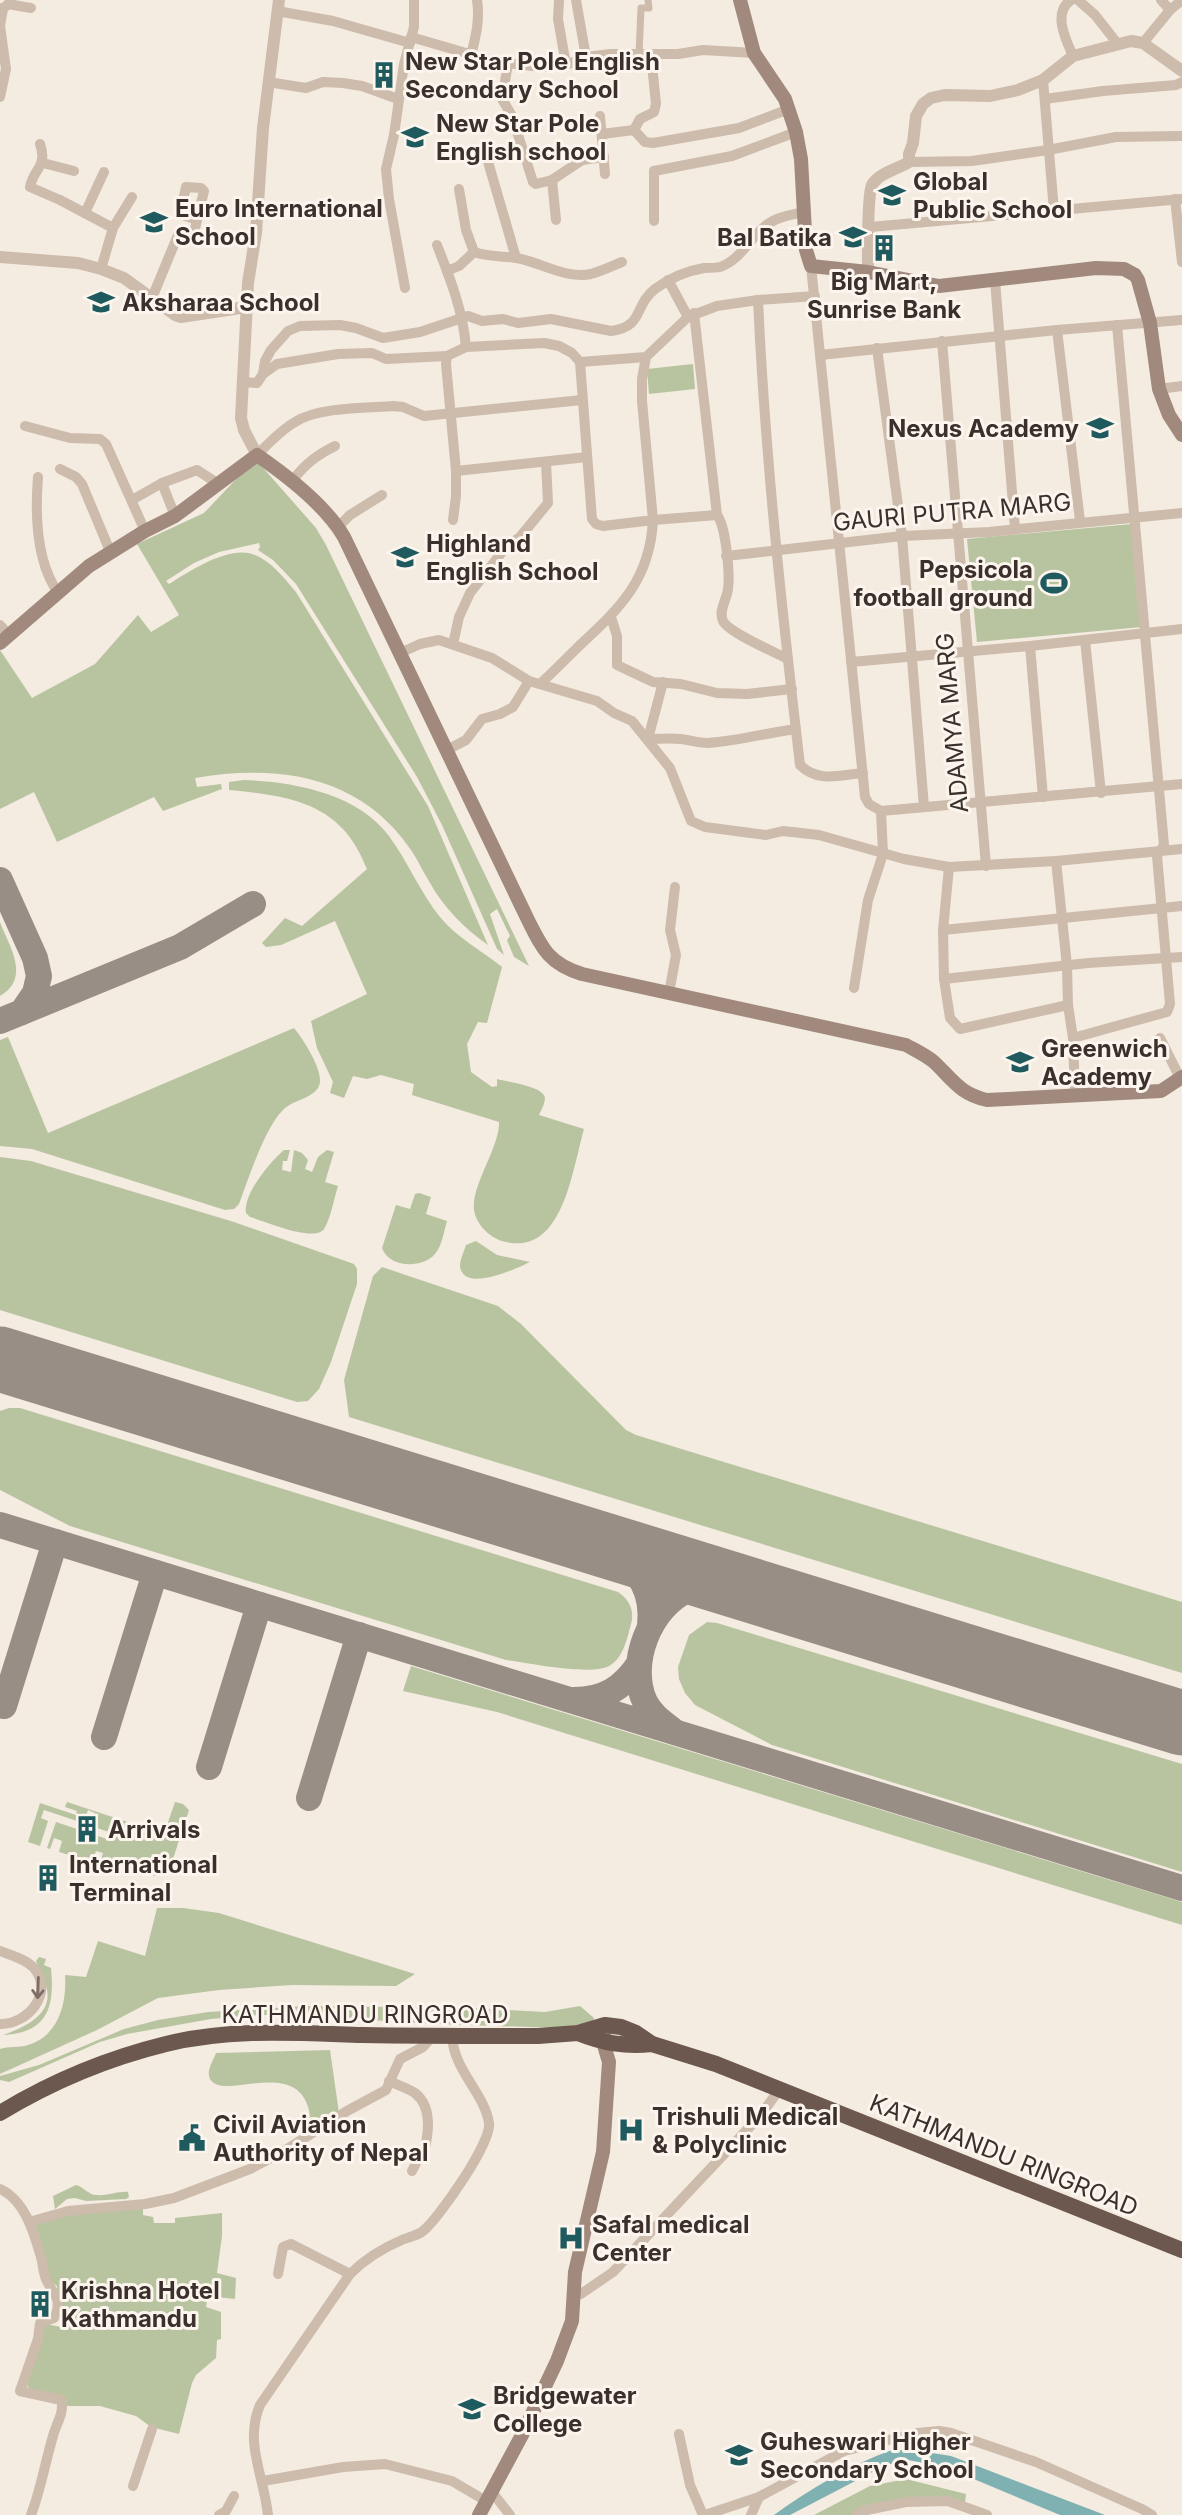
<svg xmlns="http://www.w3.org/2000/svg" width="1182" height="2515" font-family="Inter,sans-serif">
  <rect width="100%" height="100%" fill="#f4ebe1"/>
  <g fill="#b8c4a0">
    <polygon points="693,364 695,389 649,394 647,369"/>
    <path d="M258 462 316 528 326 545 529 966 514 957 507 940 510 936 497 909 490 914 504 955 497 949 442 825 417 777 296 584 273 560 258 550 260 547 259 543 219 552 194 563 166 581 169 584C190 571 230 544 255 555 272 562 284 578 296 592L428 806 488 945C464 928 444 908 430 883 423 872 418 860 411 850 360 775 278 764 195 778L197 787 221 784 222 789 163 811 154 797 57 842 34 792 0 809V650L32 698 95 664 138 615 151 632 179 615 137 544 204 513 239 476Z"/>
    <polygon points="1132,524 1142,627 977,642 967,539"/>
    <path d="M244 780C293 782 357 793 389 836 408 862 420 892 440 917 457 938 481 950 502 967L487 1023 478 1022 467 1044 471 1072 492 1087 497 1086V1079C507 1082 544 1086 545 1098 545 1103 541 1111 539 1115L584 1129C572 1170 563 1259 502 1241 489 1237 476 1224 474 1210 471 1185 500 1147 499 1122L412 1095 414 1084 381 1075 367 1079 353 1076 344 1098 330 1093 333 1082 317 1048 311 1021 367 994 335 921 281 945 266 947 262 943 285 918 302 926 367 869C342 803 292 796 229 790V782Z"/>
    <path d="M0 922C10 948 31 978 0 996Z"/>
    <path d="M294 1028C303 1039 325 1072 319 1086 313 1099 292 1100 283 1110 264 1129 249 1178 239 1204L234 1209 225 1210 32 1149 0 1146V1040L8 1037 48 1133Z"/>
    <path d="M284 1150H290L287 1161H283L282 1170 291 1172 294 1150 302 1153 308 1160 305 1169 312 1172 318 1157 327 1150 334 1152 325 1182 338 1186C334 1198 331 1218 324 1229 314 1243 264 1221 250 1217L246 1213C243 1194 270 1162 284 1150Z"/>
    <polygon points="0,1157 31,1161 234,1222 354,1264 357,1269 357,1284 331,1362 319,1389 308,1401 297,1402 0,1310"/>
    <path d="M419 1193 431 1197 426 1214 447 1221C444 1231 442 1246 435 1254 422 1269 389 1268 382 1248L396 1205 410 1209 415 1194Z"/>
    <path d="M476 1241 497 1255 530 1262C518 1268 463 1294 460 1266 460 1260 464 1251 466 1245Z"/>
    <polygon points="382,1267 498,1306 521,1324 626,1430 636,1435 1182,1602 1182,1673 349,1417 344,1380 373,1276"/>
    <path d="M9 1408H20L618 1592C629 1599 635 1611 631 1624 627 1639 623 1659 609 1666 591 1676 528 1663 506 1660L70 1526 0 1490V1411Z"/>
    <polygon points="707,1622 717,1623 1182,1764 1182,1872 772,1745 695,1705 685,1693 679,1679 678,1667 689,1635"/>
    <polygon points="411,1666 1182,1902 1182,1925 497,1712 403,1691"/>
    <polygon points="67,1802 164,1834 175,1802 183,1804 189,1810 171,1865 159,1876 147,1875 101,1860 103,1853 96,1851 92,1862 59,1852 62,1841 54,1838 50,1849 47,1848 56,1822 113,1841 120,1822 113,1820 109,1832 91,1826 95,1813 88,1810 83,1823 44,1810 41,1818 48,1821 40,1846 28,1842 40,1803 76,1815 77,1811 65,1807"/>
    <path d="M157 1908H183L219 1913 415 1974 396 1986 292 1985 219 1990 158 1998 97 2030 0 2074V2049C9 2046 19 2048 28 2045 59 2036 67 2002 65 1975L86 1977 98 1941 145 1956Z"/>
    <path d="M39 1957 46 1959 44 1965 51 1968C55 2008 47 2033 3 2035 24 2028 55 2014 46 1986 44 1979 39 1969 36 1961Z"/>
    <polygon points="305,2006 473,2008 545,2012 580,2006 594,2018 593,2022 560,2028 436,2024 290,2015 258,2015 211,2019 127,2034 100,2042 9,2082 0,2080 0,2076 39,2065 124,2029 158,2020 208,2012"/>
    <path d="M330 2050 339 2113 308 2130C310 2120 311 2114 307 2104 290 2060 222 2101 210 2079 206 2071 213 2061 216 2053Z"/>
    <path d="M76 2185C84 2187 88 2195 97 2195 108 2196 118 2191 128 2192L129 2197 126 2199 86 2201 75 2198 67 2199 55 2209 53 2196Z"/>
    <polygon points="143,2207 143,2215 153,2217 154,2223 175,2223 175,2218 222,2213 222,2236 217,2273 236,2278 235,2299 208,2296 206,2307 221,2312 221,2339 217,2340 216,2358 196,2375 192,2383 179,2434 151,2427 136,2416 100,2406 68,2406 30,2390 27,2385 44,2324 62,2327 57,2286 48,2279 35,2224 64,2215"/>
    <polygon points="906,2479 966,2494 964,2511 941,2504 896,2504 860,2515 814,2515 870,2486"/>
  </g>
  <path fill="#7fb0b2" d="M892 2450H913L951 2456 1105 2515H1060L945 2467 908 2460 886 2465 790 2515H774C810 2489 850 2465 892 2450Z"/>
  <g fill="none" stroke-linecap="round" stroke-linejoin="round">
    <g stroke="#988e86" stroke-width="26">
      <polyline points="0,880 35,958 39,976 35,993 22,1012 0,1021"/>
      <polyline points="22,1012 180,947 253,904"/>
      <polyline points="0,1371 27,1368"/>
      <polyline points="0,1525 1182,1888"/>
      <path d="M614 1548C639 1574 654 1589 650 1627"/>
      <path d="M574 1700C604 1700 623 1688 639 1664"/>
      <polyline points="4,1706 55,1542"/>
      <path d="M671 1729C661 1721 651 1714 645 1702 627 1664 650 1606 688 1590 699 1586 714 1585 726 1583"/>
      <polyline points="104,1737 155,1573"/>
      <polyline points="209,1767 259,1605"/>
      <polyline points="309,1798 359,1635"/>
    </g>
    <polyline stroke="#988e86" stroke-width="65" points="0,1359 1182,1723"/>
    <polyline stroke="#cdbbac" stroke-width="7" points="639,55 641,8 649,8 648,0"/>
    <g stroke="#cdbbac" stroke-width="10">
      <polyline points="559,0 558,19 566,65"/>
      <polyline points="576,0 586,57"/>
      <path d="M1071 0C1052 13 1066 40 1073 56"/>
      <polyline points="1078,0 1095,15 1117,43"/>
      <polyline points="1161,0 1170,10"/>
      <polyline points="0,8 3,9 0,26 6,69 0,97"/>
      <polyline points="3,9 8,4 31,8"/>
      <polyline points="277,11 333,21 410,43"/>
      <polyline points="411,37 497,62 542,67 566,65 586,57 611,54 678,54 703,50 754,53"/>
      <polyline points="1143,43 1170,10 1182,0"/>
      <path d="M471 55C476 36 480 19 477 0"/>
      <polyline points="508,64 502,99 512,116 533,182 536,184 552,180 582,160 604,157"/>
      <polyline points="1043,80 1054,211"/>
      <polyline points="268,82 306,88 323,82 343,83 362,86 398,99"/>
      <polyline points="1045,99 1103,91 1176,85 1182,82"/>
      <polyline points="600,116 605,174"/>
      <polyline points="634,130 640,119 654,112 656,104 651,55"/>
      <polyline points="602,134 634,130 645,142 653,143 739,128 789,109"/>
      <path d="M40 144C48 167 33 169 30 187L60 200 113 228 101 269"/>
      <polyline points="484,148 516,258"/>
      <polyline points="909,162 972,161 1048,150 1116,137 1182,136"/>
      <polyline points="43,163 74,171"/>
      <polyline points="552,180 556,220"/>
      <polygon points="186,187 201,188 204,191 197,220 180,214"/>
      <polyline points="459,189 466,230 474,252"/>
      <polyline points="1175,199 1182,262"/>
      <polyline points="85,213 104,172"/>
      <polyline points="654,221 654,171 732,156 796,132"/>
      <polyline points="870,227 1182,199"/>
      <polyline points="113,228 132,197"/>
      <path d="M437 245C450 278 463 311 466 347"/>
      <path d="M474 252C489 257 502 256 517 258 542 263 566 279 591 274 602 271 612 266 622 262"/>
      <polyline points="811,266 865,797 869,804 881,811 883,854 868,900 854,988"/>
      <polyline points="447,271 459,266 474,252"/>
      <polyline points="668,280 688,317"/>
      <polyline points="995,280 1015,529"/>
      <polyline points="405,288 389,199 386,169 394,135 404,64 414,27 414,0"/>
      <polyline points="152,298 178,235 193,237 197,220"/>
      <path d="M758 300C765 455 782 611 800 765 819 783 838 775 863 773"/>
      <path d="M694 313 717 515C726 526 730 574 728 589 727 599 718 611 723 621 729 633 775 652 788 659"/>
      <polyline points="1057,330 1080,521"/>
      <polyline points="942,341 986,866"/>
      <polyline points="877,348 902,536 924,807"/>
      <polyline points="820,355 1057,330 1182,320"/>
      <polyline points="646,357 642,379 642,401 653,520 603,526 596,524 592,519 580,362 646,357 688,317 717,306 758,300 815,296"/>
      <polyline points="580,362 572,353 559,346 544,343 466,347 447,356 446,364 456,471 587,457"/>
      <path d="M263 374 265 361 271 350 288 331 300 326 340 325 356 328 383 338 420 332 468 316 482 321 503 319 518 323 551 319 611 331C645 326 633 306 655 289 670 278 686 271 704 268 709 268 716 268 720 267 739 261 750 239 764 227 775 217 790 215 804 212"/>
      <polyline points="244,382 257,383 263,374 277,364 338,354 372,353 386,359 447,356"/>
      <polyline points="1159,389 1182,386"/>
      <polyline points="25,426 70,438 100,439 106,444 145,531"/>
      <path d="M257 455C269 443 281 430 295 422 318 407 366 408 393 406L403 407 424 416 582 400"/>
      <polyline points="60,469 76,477 82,484 110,551"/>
      <path d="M38 477C35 515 36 563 59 594"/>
      <path d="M293 480C305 464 317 455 335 446"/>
      <polyline points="132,500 162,483"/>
      <polyline points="175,516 162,483 197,470 217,483"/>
      <polyline points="453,520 456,496 456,471"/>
      <polyline points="338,527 350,515 382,495"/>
      <polyline points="726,556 902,536 989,532 1182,513"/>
      <polyline points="611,617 617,636 617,665 653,682 681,684 717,693 747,694 792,689"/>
      <polyline points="0,625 9,635"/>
      <polyline points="1085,640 1101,793"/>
      <polyline points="453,644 459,617 470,593 506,547 520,537 548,503 546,462"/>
      <polyline points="1030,646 1043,797"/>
      <polyline points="400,653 420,644 439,640 492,658 529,681 597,701 614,713 632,721 670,768 691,821 705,827 766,835 783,831 819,835 904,859 949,867 1056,861 1182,849"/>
      <polyline points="851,662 1030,646 1182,629"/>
      <path d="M663 682 648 739C659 739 670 738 681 739 690 740 699 743 708 743 738 741 766 733 796 729"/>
      <path d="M540 684C553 672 566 659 579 646 620 608 650 580 653 520L717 515"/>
      <polyline points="447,750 466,740 482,719 500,714 513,707 529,681"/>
      <polyline points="881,811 1182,784"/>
      <polyline points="1056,861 1067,966 1068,1005 1073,1038 1075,1096"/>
      <polyline points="949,867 943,930 944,979 950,1018 960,1029 1068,1005"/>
      <polyline points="943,930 1182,906"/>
      <polyline points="944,979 1088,963 1182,957"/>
      <polyline points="669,993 676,955 670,930 675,887"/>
      <polyline points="1073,1038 1167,1012 1170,1004 1157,856 1164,845 1117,325"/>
      <polyline points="1160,1038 1180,1078"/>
      <path d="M0 1951C11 1955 26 1959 34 1968 55 1993 27 2025 0 2024"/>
      <path d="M389 2081C397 2085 408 2088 415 2093 434 2108 428 2137 423 2156L418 2159 412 2171"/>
      <path d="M0 2189C25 2200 34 2233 41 2257 43 2264 43 2272 46 2279 52 2294 64 2298 54 2318L40 2323 38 2339 20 2391 61 2400C65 2412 56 2424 53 2436 45 2463 41 2489 31 2515"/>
      <polyline points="29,2222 68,2211 145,2204 174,2198 250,2169 284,2151 347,2111 386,2090 400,2059 423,2047 433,2036"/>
      <polyline points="278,2274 283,2247 291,2244 350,2274"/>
      <polyline points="574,2294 581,2294 613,2272 760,2116 779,2090"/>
      <polyline points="679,2434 690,2485 703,2515"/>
      <polyline points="263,2481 343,2467 385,2464 452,2481 486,2501"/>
      <polyline points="133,2486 152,2429"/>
      <polyline points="492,2492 510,2515"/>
      <polyline points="219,2515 226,2511 234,2496"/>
      <path d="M268 2515C264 2476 244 2443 260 2405L350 2274C364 2260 385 2247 404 2239 410 2237 418 2235 423 2231 439 2218 492 2142 489 2123 484 2092 453 2070 452 2035"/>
      <polyline points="705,2515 759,2497"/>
      <polyline points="751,2515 759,2497 844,2451 917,2433 939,2431 951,2433 1036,2462 1142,2509 1152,2515"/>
      <polyline points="857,2515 862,2511 906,2502 948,2501 987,2515"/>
    </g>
    <g stroke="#cdbbac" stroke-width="12">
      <polyline points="0,257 78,263 101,269 124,278 175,315 181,317 247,307"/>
      <path d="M868 272C868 256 867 196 872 185 879 173 898 169 909 162V154L913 143 916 116 923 104 931 98 945 95 990 96 1018 90 1043 80 1073 56 1131 41 1143 43 1182 71"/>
      <polyline points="257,455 244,430 241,418 248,283 256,233 263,128 279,0"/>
    </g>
    <g stroke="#a18a7d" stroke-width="14">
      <polyline points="740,0 754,53 785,99 796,132 801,159 806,250 811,266 868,272 939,286 1096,268 1124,269 1135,275 1138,280 1150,323 1159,389 1169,415 1182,435"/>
      <path d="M0 643 89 566 145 531 175 516 257 455C286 475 326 506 344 537L529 922C543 950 550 964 582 974L906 1045C915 1050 926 1055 934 1062 953 1080 960 1094 987 1100L1161 1091 1182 1077"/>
      <polyline points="479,2515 522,2435 557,2361 572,2321 575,2272 603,2152 609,2062 603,2042 604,2031"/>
    </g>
    <g stroke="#6c584f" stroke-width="16">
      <path d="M578 2033C603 2043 625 2047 652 2044"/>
      <path d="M0 2113C51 2082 109 2058 166 2044 230 2028 298 2033 362 2035 421 2036 479 2036 538 2036L578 2033 605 2025 621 2027 636 2033 652 2044 716 2064 1182 2250"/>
    </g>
  </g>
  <defs><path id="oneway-shaft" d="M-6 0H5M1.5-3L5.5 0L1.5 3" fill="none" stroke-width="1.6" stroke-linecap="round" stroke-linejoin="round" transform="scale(1.75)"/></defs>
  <use stroke="#7d6f65" href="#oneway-shaft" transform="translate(38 1988) rotate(92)"/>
  <defs>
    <symbol id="building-bare" viewBox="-9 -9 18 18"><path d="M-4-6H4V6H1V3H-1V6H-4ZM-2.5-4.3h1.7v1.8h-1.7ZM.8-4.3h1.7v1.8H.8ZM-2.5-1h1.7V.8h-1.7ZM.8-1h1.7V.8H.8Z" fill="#1f5a5e" stroke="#fbf5ee" stroke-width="2.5" paint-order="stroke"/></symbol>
    <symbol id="school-bare" viewBox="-9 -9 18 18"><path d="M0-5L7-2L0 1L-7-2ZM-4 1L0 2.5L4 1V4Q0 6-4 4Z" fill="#1f5a5e" stroke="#fbf5ee" stroke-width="2.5" paint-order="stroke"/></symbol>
    <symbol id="stadium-bare" viewBox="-9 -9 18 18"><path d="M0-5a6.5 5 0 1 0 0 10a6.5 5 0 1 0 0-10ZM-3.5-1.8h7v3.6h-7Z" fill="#1f5a5e" stroke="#fbf5ee" stroke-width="2.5" paint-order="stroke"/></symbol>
    <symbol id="university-bare" viewBox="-9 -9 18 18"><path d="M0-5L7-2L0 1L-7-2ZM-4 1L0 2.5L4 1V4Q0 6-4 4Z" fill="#1f5a5e" stroke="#fbf5ee" stroke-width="2.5" paint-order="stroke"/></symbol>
    <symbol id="hospital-bare" viewBox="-9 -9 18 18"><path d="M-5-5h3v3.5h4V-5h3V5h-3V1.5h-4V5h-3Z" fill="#1f5a5e" stroke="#fbf5ee" stroke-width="2.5" paint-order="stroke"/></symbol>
    <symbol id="civic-bare" viewBox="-9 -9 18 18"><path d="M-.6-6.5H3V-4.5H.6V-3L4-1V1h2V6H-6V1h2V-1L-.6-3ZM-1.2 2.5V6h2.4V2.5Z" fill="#1f5a5e" stroke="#fbf5ee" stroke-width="2.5" paint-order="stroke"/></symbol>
  </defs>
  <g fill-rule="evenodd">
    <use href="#building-bare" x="365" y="56" width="38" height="38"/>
    <use href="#school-bare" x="396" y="118" width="38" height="38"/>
    <use href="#school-bare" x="873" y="176" width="38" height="38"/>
    <use href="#school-bare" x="135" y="203" width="38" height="38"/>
    <use href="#school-bare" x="834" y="218" width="38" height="38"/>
    <use href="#building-bare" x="865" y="229" width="38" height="38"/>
    <use href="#school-bare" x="82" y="283" width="38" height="38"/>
    <use href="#school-bare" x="1081" y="409" width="38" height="38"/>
    <use href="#school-bare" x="386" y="538" width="38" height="38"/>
    <use href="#stadium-bare" x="1035" y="564" width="38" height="38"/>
    <use href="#university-bare" x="1001" y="1043" width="38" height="38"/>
    <use href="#building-bare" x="68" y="1810" width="38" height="38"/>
    <use href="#building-bare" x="29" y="1859" width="38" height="38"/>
    <use href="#hospital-bare" x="612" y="2111" width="38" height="38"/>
    <use href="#civic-bare" x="173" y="2119" width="38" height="38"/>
    <use href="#hospital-bare" x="552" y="2219" width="38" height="38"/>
    <use href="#building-bare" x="21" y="2285" width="38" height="38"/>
    <use href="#university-bare" x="453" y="2390" width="38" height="38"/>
    <use href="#school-bare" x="720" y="2436" width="38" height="38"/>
  </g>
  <g text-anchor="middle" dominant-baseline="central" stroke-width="6" stroke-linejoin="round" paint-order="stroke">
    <g font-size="24" font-weight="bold" fill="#3b302b" stroke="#fbf5ee" text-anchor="start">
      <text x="405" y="61">New Star Pole English<tspan x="405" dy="28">Secondary School</tspan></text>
      <text x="436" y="123">New Star Pole<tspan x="436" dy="28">English school</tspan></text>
      <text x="913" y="181">Global<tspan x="913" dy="28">Public School</tspan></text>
      <text x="175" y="208">Euro International<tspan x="175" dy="28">School</tspan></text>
      <text x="832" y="237" text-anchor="end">Bal Batika</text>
      <text x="884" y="281" text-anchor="middle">Big Mart,<tspan x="884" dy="28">Sunrise Bank</tspan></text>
      <text x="122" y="302">Aksharaa School</text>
      <text x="1079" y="428" text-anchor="end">Nexus Academy</text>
      <text x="426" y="543">Highland<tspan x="426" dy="28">English School</tspan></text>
      <text x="1033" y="569" text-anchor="end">Pepsicola<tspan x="1033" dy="28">football ground</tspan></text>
      <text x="1041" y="1048">Greenwich<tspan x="1041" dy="28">Academy</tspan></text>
      <text x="108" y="1829">Arrivals</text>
      <text x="69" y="1864">International<tspan x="69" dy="28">Terminal</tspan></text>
      <text x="652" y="2116">Trishuli Medical<tspan x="652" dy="28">&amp; Polyclinic</tspan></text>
      <text x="213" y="2124">Civil Aviation<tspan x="213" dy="28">Authority of Nepal</tspan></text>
      <text x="592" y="2224">Safal medical<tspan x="592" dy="28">Center</tspan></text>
      <text x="61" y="2290">Krishna Hotel<tspan x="61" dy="28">Kathmandu</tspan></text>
      <text x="493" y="2395">Bridgewater<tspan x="493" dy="28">College</tspan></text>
      <text x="760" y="2441">Guheswari Higher<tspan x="760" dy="28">Secondary School</tspan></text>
    </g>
    <g font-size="24" fill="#3b302b" stroke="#fbf5ee">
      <text transform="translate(952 512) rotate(-5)">GAURI PUTRA MARG</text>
      <text transform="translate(952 723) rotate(-95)">ADAMYA MARG</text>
      <text x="365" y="2014">KATHMANDU RINGROAD</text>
      <text transform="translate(1004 2155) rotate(22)">KATHMANDU RINGROAD</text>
    </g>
  </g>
</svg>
